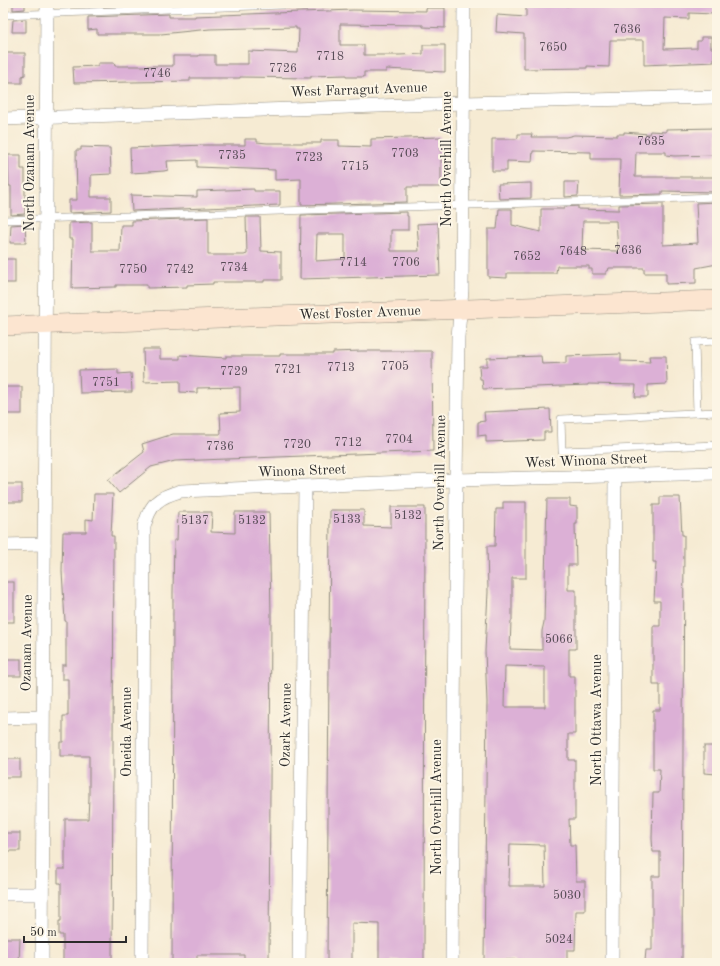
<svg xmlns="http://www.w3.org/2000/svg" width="720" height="966" font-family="'Old Standard TT',serif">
  <rect width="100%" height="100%" fill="#fcf5e5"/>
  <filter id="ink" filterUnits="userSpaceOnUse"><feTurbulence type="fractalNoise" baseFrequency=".025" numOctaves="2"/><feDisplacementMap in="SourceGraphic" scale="8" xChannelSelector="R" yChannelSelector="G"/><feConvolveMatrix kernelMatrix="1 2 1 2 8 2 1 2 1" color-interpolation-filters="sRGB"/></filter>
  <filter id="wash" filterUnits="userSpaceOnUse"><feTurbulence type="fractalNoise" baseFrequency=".012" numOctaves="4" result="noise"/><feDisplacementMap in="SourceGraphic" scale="16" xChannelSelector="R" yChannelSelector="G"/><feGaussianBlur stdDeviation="0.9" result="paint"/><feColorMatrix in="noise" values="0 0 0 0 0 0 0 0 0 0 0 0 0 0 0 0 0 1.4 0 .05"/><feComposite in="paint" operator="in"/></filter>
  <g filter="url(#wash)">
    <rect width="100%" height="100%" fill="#f6ebd3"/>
    <g id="blocks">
      <g fill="#dcb0d6" fill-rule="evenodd">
        <polygon points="13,3 25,3 25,9 13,10"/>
        <polygon points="88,3 169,3 88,7"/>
        <polygon points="594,3 714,3 714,14 689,13 689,19 665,18 664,49 697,48 697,41 701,41 701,37 711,37 711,48 714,48 714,62 644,65 644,40 610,40 609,67 587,66 587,68 524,69 524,34 496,32 497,15 526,17 526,4 566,4 566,6"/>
        <polygon points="426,8 445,8 445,28 423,27 423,25 340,24 340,45 364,45 364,55 399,55 423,54 423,45 445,45 445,72 386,69 386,72 364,72 364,77 346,77 346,75 311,76 311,78 240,77 240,78 190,78 190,81 74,83 73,67 98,66 98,63 114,63 115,66 173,66 173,56 199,56 199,55 215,55 215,64 248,64 248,51 298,53 299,29 296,29 296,27 210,29 161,34 97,34 97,29 88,30 88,17 169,14 169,17 195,17 195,16 353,10 426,11"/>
        <polygon points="26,19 26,32 12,32 13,20"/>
        <polygon points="4,53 25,53 25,75 22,76 22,83 9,83 9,78 4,78"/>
        <polygon points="717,128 717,155 674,156 666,155 666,152 636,152 635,177 717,177 717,192 662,191 662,194 619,195 620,159 591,159 591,152 533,151 532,162 507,161 507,171 492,171 492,139 516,139 518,138 518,134 532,134 531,137 566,137 574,135 617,136 617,134 624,134 624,132 649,134 650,131 666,132 666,129"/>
        <polygon points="441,137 441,187 407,187 407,202 301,205 301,179 275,180 275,170 197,167 197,160 167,161 168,170 164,171 131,173 130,148 204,145 245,145 245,139 257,139 257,142 267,143 321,143 321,140 339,140 339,146 371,147 371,139"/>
        <polygon points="81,147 110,148 111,174 91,175 91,197 111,197 111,211 69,213 69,200 77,200 76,150 81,150"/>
        <polygon points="8,155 21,155 21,169 25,169 25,214 11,215 11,186 9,186"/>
        <polygon points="565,182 579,182 578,196 565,197"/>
        <polygon points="531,183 531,198 499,199 498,184"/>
        <polygon points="254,189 254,191 280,191 280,205 132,211 131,195 197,197 197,191"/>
        <path d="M717 202V264L696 268V283L666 284V273H644V268H609L608 271H606V274H592V269H589V266H557L556 273H507V278L488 277V229H497L499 209H512V225L541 232V209H564V207L578 206V209L616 210H619V205L663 204V245L698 243 696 203ZM583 221H616L618 251 582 250Z"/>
        <path d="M407 212V216H408V230H391V251H419L417 224 438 223 440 275 300 279 301 215ZM317 234H345V259L316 261Z"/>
        <polygon points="246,217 260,217 261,251 281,252 281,280 264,280 264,282 213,282 213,284 187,285 187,287 147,288 147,285 116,285 116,287 72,288 73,239 69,239 69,223 92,222 92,251 120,251 121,225 132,225 132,221 208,218 208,255 244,255 247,254"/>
        <polygon points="25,224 26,243 10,243 11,225"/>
        <rect x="3" y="259" width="12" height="24"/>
        <polygon points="143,349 160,349 160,359 180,359 180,355 226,358 226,356 280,356 280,354 333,354 333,352 361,351 432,351 433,451 175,461 151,467 119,493 108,480 144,452 142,444 173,434 221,434 220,413 240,412 240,387 197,388 197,393 180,392 180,381 144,382"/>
        <polygon points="621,354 621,361 650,362 649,356 666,356 667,384 648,385 648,397 635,397 636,385 588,384 588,385 483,389 482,379 480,379 479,366 487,366 487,358 541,356 542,364 566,363 566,356"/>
        <polygon points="118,369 118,374 131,373 132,392 80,393 79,370"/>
        <rect x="3" y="387" width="19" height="27"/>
        <polygon points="550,409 551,432 544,432 544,440 486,442 486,435 478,436 478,422 485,421 484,412"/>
        <rect x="3" y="484" width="19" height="18"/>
        <polygon points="94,494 113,494 111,536 114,536 112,963 63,961 63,935 59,935 59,921 61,921 61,883 58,883 58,869 65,869 65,819 88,819 89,798 89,756 60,756 60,742 63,742 63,716 68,716 68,679 62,679 62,665 66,665 66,621 65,621 62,571 63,532 86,532 86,519 93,520"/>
        <polygon points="660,497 680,497 682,535 684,535 682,963 652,963 645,961 646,950 652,950 652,876 660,876 660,852 653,852 652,839 653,793 659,793 660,769 653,769 653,710 660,710 660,685 653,685 653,626 660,626 660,601 654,601 656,562 653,562 653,505 660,505"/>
        <path d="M547 499H570V506L577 507V524H575L576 565H568V590H576V649H569V676H575V734H568V760H575V819H569L570 845H575L576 881H585V911H576L575 950H567V963H515V960H484L487 702 485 651 488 592 487 546H495L496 509H503V502H526V578H512V621H511L510 649 542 650V631L544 622ZM505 666 545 667V707H504ZM510 844 544 845 545 886H509Z"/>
        <polygon points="391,507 425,507 424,960 392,960 392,963 379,963 379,924 352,923 352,963 327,963 330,510 364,510 364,526 391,527"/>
        <polygon points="178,512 212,512 211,532 235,533 235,512 269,512 271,614 269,963 244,963 244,955 197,955 197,963 172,963 173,591 174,540 177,540"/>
        <rect x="3" y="582" width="11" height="40"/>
        <rect x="3" y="659" width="18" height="17"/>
        <polygon points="704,746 717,746 717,774 704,773"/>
        <rect x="3" y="759" width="17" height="18"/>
        <rect x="3" y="833" width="17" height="18"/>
        <polygon points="3,938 20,938 19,963 3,963"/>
      </g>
    </g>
  </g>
  <g filter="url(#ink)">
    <use href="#blocks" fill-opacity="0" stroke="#908b7f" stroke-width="1"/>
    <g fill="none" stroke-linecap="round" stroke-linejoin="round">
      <defs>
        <g id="lane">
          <polyline points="3,15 337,3"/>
          <polyline points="3,220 717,197"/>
          <polyline points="717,412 561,419 562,451 717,445"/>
          <polyline points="697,413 695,342 717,341"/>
        </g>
        <g id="street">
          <polyline points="3,119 464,103 717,97"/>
          <polyline points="3,545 44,544"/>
          <polyline points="3,718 42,717"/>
          <polyline points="3,894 41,894"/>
          <polyline points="42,963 47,3"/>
          <path d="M142 963 144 527C150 504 158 497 181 491L456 480 717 473"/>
          <polyline points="299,963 305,487"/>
          <polyline points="452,963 456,480 458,337 462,290 464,3"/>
          <polyline points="612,963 615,476"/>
        </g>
        <polyline id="secondary" points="3,326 717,300"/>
      </defs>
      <use href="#lane" stroke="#908b7f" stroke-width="8"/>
      <use href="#street" stroke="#908b7f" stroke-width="14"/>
      <use href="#secondary" stroke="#908b7f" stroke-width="20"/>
      <use href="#lane" stroke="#fff" stroke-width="7"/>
      <use href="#street" stroke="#fff" stroke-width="13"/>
      <use href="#secondary" stroke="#fce5d0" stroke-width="19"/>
    </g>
  </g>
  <g text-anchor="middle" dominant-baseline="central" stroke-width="4" stroke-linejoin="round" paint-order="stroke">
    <g font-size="12" fill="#574c56">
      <text x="627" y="30">7636</text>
      <text x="553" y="48">7650</text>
      <text x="330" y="57">7718</text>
      <text x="283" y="69">7726</text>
      <text x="157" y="74">7746</text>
      <text x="651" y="142">7635</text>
      <text x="405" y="154">7703</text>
      <text x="232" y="156">7735</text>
      <text x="309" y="158">7723</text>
      <text x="355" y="167">7715</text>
      <text x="628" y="251">7636</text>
      <text x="573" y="252">7648</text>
      <text x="527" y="257">7652</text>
      <text x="353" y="263">7714</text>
      <text x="406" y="263">7706</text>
      <text x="234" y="268">7734</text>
      <text x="133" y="270">7750</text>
      <text x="180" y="270">7742</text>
      <text x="395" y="367">7705</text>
      <text x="341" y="368">7713</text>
      <text x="288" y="370">7721</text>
      <text x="234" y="372">7729</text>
      <text x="106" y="383">7751</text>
      <text x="399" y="440">7704</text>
      <text x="348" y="443">7712</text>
      <text x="297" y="445">7720</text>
      <text x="220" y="447">7736</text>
      <text x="408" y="516">5132</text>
      <text x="347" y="520">5133</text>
      <text x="195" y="521">5137</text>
      <text x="252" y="521">5132</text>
      <text x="559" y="640">5066</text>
      <text x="567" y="896">5030</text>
      <text x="559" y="940">5024</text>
    </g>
    <g font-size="14" fill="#2b2b2b" stroke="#fcf5e5">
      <text transform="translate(359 90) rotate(-2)">West Farragut Avenue</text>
      <text transform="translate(447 159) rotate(-90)">North Overhill Avenue</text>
      <text transform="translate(30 163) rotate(-90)">North Ozanam Avenue</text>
      <text transform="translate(360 313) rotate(-2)">West Foster Avenue</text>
      <text transform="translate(586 461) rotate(-2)">West Winona Street</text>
      <text transform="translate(302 471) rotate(-2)">Winona Street</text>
      <text transform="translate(440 483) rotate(-89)">North Overhill Avenue</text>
      <text transform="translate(27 643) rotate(-89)">Ozanam Avenue</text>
      <text transform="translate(597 720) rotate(-90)">North Ottawa Avenue</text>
      <text transform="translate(286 725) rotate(-89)">Ozark Avenue</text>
      <text transform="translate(127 732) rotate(-90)">Oneida Avenue</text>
      <text transform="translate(437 807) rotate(-90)">North Overhill Avenue</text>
    </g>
  </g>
  <rect width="720" height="966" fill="none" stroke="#fcf5e5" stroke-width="16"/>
  <path d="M24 936v6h102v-6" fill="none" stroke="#2b2b2b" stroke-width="2"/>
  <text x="30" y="936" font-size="12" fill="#2b2b2b" stroke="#fcf5e5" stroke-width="3" paint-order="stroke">50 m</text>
</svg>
